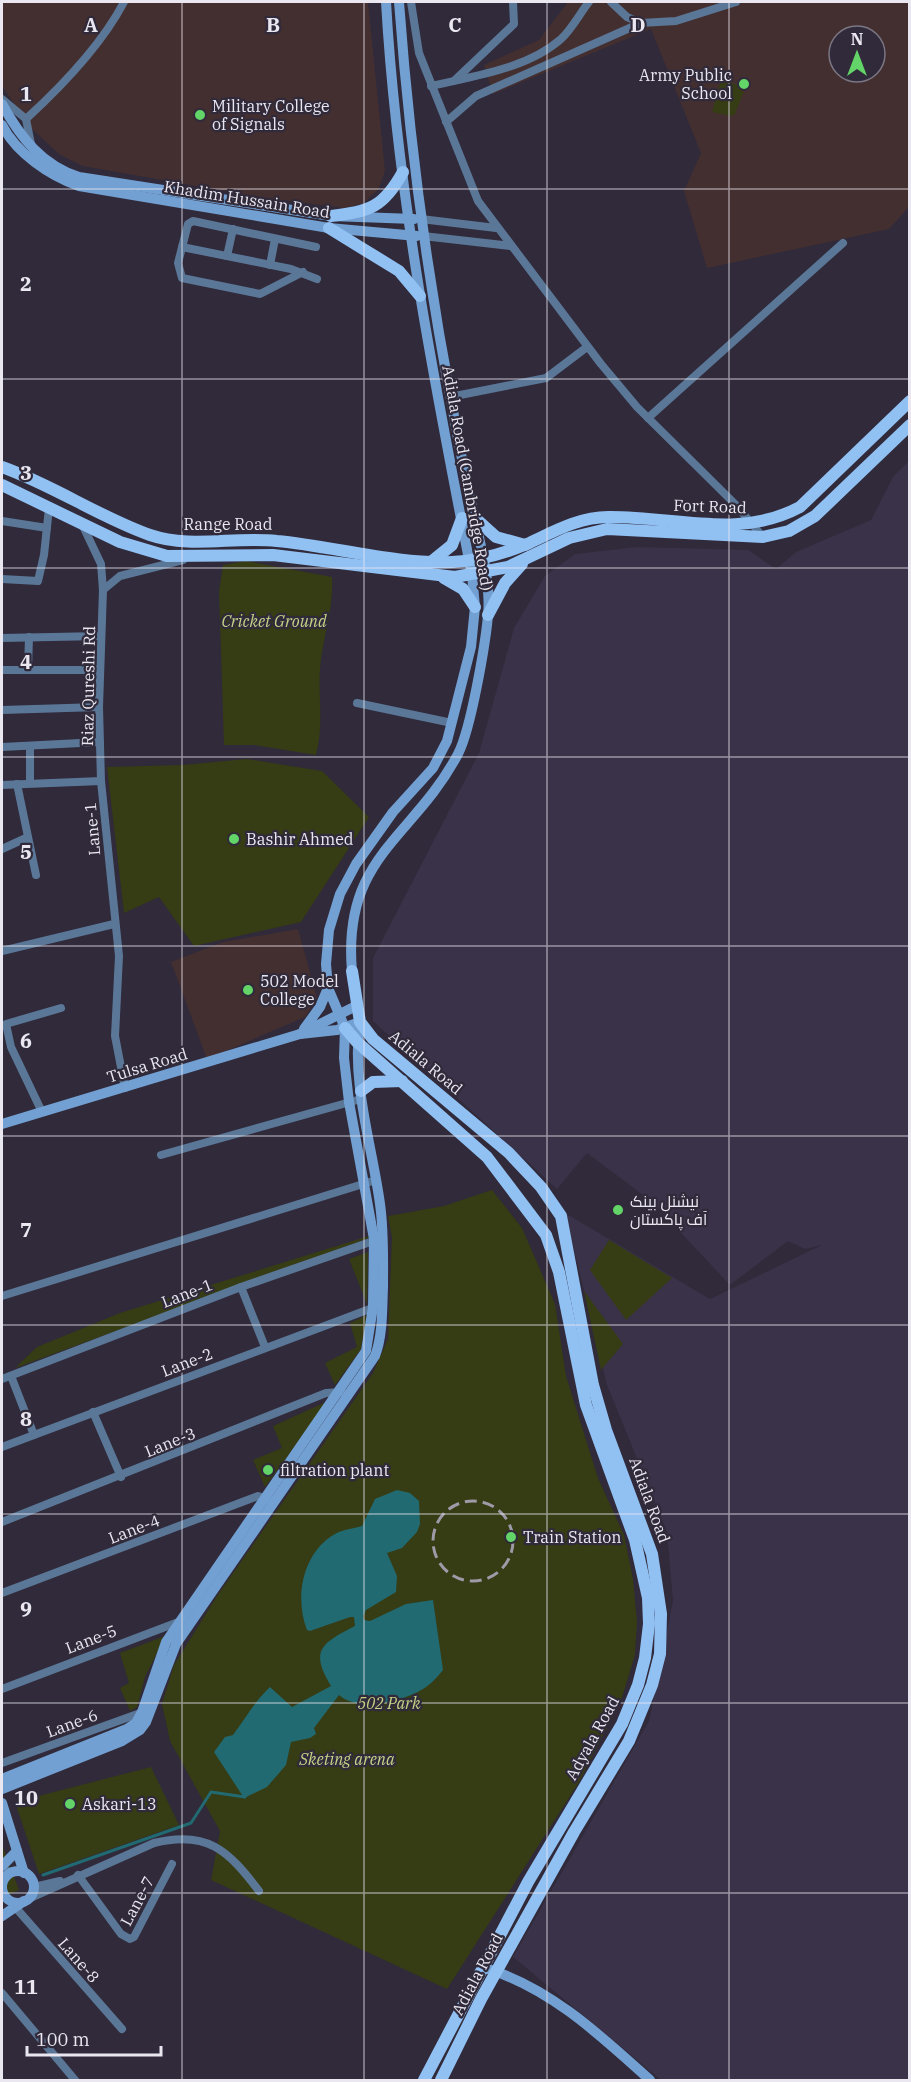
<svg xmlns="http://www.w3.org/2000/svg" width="911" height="2082" font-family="'IBM Plex Serif',Cairo,serif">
  <rect width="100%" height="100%" fill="#302a3a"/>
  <polygon fill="#3a3248" points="909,461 909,2080 661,2080 513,1957 649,1721 673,1601 667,1532 607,1385 565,1213 710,1299 822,1245 805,1249 788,1241 730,1285 651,1201 587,1153 557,1189 373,1021 373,958 479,753 514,628 545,576 575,554 637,547 748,550 776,569 796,552 871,520 893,477"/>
  <g fill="#442f30" fill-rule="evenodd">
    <polygon points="2,2 368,2 385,171 378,190 362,204 344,208 253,196 83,166 59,154 31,128 2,86"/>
    <path d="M568 2H909V207L889 229 707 268 684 191 701 153 651 29 493 94 484 65 539 40ZM839 36H875V72H839Z"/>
    <polygon points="298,929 317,998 305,1017 207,1059 171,962 223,942"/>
  </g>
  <g fill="#363c14">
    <polygon points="721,79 739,86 744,91 735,114 731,116 712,112"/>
    <path d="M246 561 332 577C334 609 323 636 320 668 318 697 324 726 316 755L254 745H224L219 591 223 565Z"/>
    <polygon points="247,759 322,771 369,817 301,922 194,946 159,897 124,913 107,767 182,765"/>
    <polygon points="492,1190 522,1228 555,1304 566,1376 598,1478 624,1535 633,1579 637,1621 635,1655 621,1701 579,1782 447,1989 211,1880 220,1831 170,1741 162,1704 174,1665 217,1596 373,1373 388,1339 392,1237 388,1216 444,1206"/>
    <polygon points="369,1236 369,1238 15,1368 37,1347 120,1313"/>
    <polygon points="609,1240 672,1278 626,1320 590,1270"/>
    <polygon points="368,1252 368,1253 367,1304 349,1259"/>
    <polygon points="584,1291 623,1344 601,1370"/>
    <polygon points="367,1315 361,1349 335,1385 325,1363 357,1347 350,1323"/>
    <polygon points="328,1401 265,1487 253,1460 282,1448 273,1426"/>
    <polygon points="165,1636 145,1677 137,1707 130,1711 120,1688 129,1683 120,1653"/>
    <polygon points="151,1767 179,1825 39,1874 15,1802"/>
    <polygon points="2,1845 19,1890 2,1898"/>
  </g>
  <path fill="#226a71" d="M397 1490 410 1493 419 1501 420 1524 417 1532 402 1548 387 1553 397 1576 396 1592 366 1610 363 1616 364 1620 370 1621 406 1604 433 1600 443 1670C438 1676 432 1683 426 1687 406 1701 359 1713 339 1695L314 1728 316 1734 310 1738 291 1742 286 1765 267 1787 244 1798 214 1752 225 1737 233 1735C246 1718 254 1702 270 1687L292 1707 331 1686C309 1650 322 1643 355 1626L354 1617H350L310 1631 307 1630C294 1597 303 1552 335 1534 344 1529 353 1529 362 1526L375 1499Z"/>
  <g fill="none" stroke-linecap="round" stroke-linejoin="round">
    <polyline stroke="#226a71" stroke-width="3" points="43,1875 191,1823 211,1792 245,1797"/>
    <g stroke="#5b7797" stroke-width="8">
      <polyline points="411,2 419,53 478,201 601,364 637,407 735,504 763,537"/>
      <polyline points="611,2 627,17 641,23"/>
      <polyline points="455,80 514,24 513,2"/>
      <path d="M431 86C474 76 527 69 561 39 572 29 580 13 589 2"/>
      <path d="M2 99 26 119C62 86 101 46 124 2"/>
      <polyline points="26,119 31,144"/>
      <polyline points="446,122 476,96 641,23 676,21 736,2"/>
      <polyline points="421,219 496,228"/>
      <polyline points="423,236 511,246"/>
      <polyline points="182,247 291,269 317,279"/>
      <polyline points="227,256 233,229"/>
      <polyline points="270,265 275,239"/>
      <polyline points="303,272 260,294 182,278 178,263 188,224 193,221 316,247"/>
      <polyline points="450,397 546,378 587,347"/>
      <polyline points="648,418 843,243"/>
      <polyline points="2,521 47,528"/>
      <polyline points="2,579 38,581 44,555 49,508"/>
      <polyline points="103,590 120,576 183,560"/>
      <polyline points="2,638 101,636"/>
      <polyline points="2,670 100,670"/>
      <polyline points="28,670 29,637"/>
      <polyline points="357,703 452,723"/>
      <polyline points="2,710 99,707"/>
      <polyline points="30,746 30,783"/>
      <polyline points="2,747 100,742"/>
      <polyline points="101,781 119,956 115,1036 125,1088"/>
      <polyline points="17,784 36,875"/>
      <polyline points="2,785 101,781 99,707 103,590 101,564 82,524"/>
      <polyline points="2,849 26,838"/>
      <polyline points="2,951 114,924"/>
      <polyline points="42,1112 11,1047 6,1024 61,1008"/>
      <polyline points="161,1155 361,1099"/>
      <polyline points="241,1287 265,1347"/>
      <polyline points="2,1296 376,1180"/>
      <polyline points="11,1376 34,1435"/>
      <polyline points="2,1379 241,1287 379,1239"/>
      <polyline points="93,1412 121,1477"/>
      <polyline points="2,1447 375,1307"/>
      <polyline points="2,1522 326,1393 342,1392"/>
      <polyline points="2,1593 258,1496 268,1499"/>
      <polyline points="2,1689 181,1621"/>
      <polyline points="2,1763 143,1712"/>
      <polyline points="2,1870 11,1872"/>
      <polyline points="78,1875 121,1934 130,1939 134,1937 172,1864"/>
      <polyline points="2,1886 2,1887"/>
      <polyline points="34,1887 60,1881"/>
      <path d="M28 1899 154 1843C207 1830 228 1850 259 1891"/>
      <polyline points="16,1908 122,2029"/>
      <polyline points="2,1993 75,2080"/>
    </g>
    <g stroke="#73a0d2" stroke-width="10">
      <path d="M2 104C20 137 42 165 79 177L331 216 414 219"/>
      <path d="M2 125C16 153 50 176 79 186L329 228 417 236"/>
      <path d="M352 971C342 856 413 839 458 754 471 729 485 646 488 616 491 583 482 551 475 520 467 484 459 447 453 410 427 275 409 139 399 2"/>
      <polyline points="304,1029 320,1007 328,988"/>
      <polyline points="2,1124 300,1034 356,1006"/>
      <path d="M2 1779 127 1729 136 1723 142 1712 166 1642 366 1351 373 1307 374 1239 349 1102 344 1058 345 1028 328 988 326 964 329 930 340 894 356 864 393 812 433 768 447 741 471 647 475 607 472 575C435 386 397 195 386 2"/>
      <path d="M2 1789 122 1741 140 1730 146 1722 176 1644 375 1356C383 1335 382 1309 383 1287 383 1260 384 1232 380 1204 372 1145 351 1083 360 1022L337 1030 300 1034"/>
      <polyline points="2,1803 24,1873"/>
      <polyline points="2,1866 17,1851"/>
      <circle cx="18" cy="1887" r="16"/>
      <polyline points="2,1916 24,1901"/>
      <path d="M488 1969C552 1989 602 2037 650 2080"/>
    </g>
    <g stroke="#91c0f3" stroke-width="12">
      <path d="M331 216C370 211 383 208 403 172"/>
      <polyline points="329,228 399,271 420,296"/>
      <path d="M2 467C53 485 99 517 150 535 191 549 234 536 277 541 332 546 399 565 452 562 478 561 503 554 527 544 553 532 579 517 608 517 674 516 739 540 800 507L910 401"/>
      <polyline points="2,485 120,542 167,556 273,555 455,577 508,567 569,538 607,529 763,537 789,531 815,516 910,425"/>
      <polyline points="475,518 496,537 525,545"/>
      <polyline points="431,562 452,545 462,518"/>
      <polyline points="444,578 463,589 475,607"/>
      <polyline points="488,615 505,583 522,564"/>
      <polyline points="352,971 360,1022 373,1039 509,1153 541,1187 561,1216 593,1385 606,1430 652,1554 661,1614 660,1654 652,1685 629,1741 574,1832 481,1999 441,2080"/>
      <polyline points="345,1028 357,1042 487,1157 546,1235 559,1272 586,1405 635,1540 648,1598 649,1624 645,1658 638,1685 622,1724 528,1882 424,2080"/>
      <polyline points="361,1091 373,1082 402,1081"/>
    </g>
    <circle stroke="#9f9aa7" stroke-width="3" stroke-dasharray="12 6" stroke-linecap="butt" cx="473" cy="1541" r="40"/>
  </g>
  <path fill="none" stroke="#eae7f1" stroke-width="1.5" stroke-opacity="0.55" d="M182 2V2080M364 2V2080M547 2V2080M729 2V2080M2 189H910M2 379H910M2 568H910M2 757H910M2 946H910M2 1136H910M2 1325H910M2 1514H910M2 1703H910M2 1893H910"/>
  <g fill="#63d468" stroke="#302a3a" stroke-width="2">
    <circle cx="744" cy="84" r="6"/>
    <circle cx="200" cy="115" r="6"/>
    <circle cx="234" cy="839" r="6"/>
    <circle cx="248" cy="990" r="6"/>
    <circle cx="618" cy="1210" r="6"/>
    <circle cx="268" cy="1470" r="6"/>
    <circle cx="511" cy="1537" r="6"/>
    <circle cx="70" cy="1804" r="6"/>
  </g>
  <g text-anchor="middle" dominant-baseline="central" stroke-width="4.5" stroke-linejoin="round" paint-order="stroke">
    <g font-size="16" fill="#eae7f1" stroke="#302a3a" text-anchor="start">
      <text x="732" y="75" text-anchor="end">Army Public<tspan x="732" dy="18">School</tspan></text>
      <text x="212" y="106">Military College<tspan x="212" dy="18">of Signals</tspan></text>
      <text x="246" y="839">Bashir Ahmed</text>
      <text x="260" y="981">502 Model<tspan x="260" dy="18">College</tspan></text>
      <text x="630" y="1201">نیشنل بینک<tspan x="630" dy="18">آف پاکستان</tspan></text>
      <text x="280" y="1470">filtration plant</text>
      <text x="523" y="1537">Train Station</text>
      <text x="82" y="1804">Askari-13</text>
    </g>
    <g font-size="16" fill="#eae7f1" stroke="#302a3a">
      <text transform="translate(247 199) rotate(9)">Khadim Hussain Road</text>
      <text transform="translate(468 478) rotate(80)">Adiala Road (Cambridge Road)</text>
      <text transform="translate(710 506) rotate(2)">Fort Road</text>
      <text x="228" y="524">Range Road</text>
      <text transform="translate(88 686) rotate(-89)">Riaz Qureshi Rd</text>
      <text transform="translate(92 829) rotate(-95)">Lane-1</text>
      <text transform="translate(426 1062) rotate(40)">Adiala Road</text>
      <text transform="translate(147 1065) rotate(-17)">Tulsa Road</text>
      <text transform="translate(187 1293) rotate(-21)">Lane-1</text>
      <text transform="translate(187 1362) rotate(-21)">Lane-2</text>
      <text transform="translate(170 1442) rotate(-22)">Lane-3</text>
      <text transform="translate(650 1500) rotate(70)">Adiala Road</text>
      <text transform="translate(134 1529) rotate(-21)">Lane-4</text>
      <text transform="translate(91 1639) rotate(-21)">Lane-5</text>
      <text transform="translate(72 1723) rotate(-20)">Lane-6</text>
      <text transform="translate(592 1738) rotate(-61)">Adyala Road</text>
      <text transform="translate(137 1901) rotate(-62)">Lane-7</text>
      <text transform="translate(79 1960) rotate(49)">Lane-8</text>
      <text transform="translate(477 1974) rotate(-62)">Adiala Road</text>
    </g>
    <g font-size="16" font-style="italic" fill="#c5d386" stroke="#302a3a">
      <text x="274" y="621">Cricket Ground</text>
      <text x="389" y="1703">502 Park</text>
      <text x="347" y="1759">Sketing arena</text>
    </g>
  </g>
  <g font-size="20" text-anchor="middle" font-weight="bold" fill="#eae7f1" stroke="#302a3a" stroke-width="4.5" stroke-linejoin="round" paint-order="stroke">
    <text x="91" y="32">A</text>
    <text x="273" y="32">B</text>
    <text x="455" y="32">C</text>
    <text x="638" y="32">D</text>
    <text x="26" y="101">1</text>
    <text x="26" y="291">2</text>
    <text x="26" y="480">3</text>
    <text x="26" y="669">4</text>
    <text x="26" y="859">5</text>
    <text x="26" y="1048">6</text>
    <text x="26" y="1237">7</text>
    <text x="26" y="1426">8</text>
    <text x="26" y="1616">9</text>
    <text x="26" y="1805">10</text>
    <text x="26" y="1994">11</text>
  </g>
  <rect width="911" height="2082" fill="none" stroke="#eae7f1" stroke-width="6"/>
  <g transform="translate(857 54)"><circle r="28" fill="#302a3a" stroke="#7a7683" stroke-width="1.5"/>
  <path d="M0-4.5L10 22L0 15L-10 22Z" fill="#63d468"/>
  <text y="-9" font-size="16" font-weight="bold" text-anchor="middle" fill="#eae7f1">N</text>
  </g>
  <path d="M27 2046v9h134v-9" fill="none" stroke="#eae7f1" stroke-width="3"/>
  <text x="36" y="2046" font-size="18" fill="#eae7f1" stroke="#302a3a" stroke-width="4.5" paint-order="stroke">100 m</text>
</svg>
